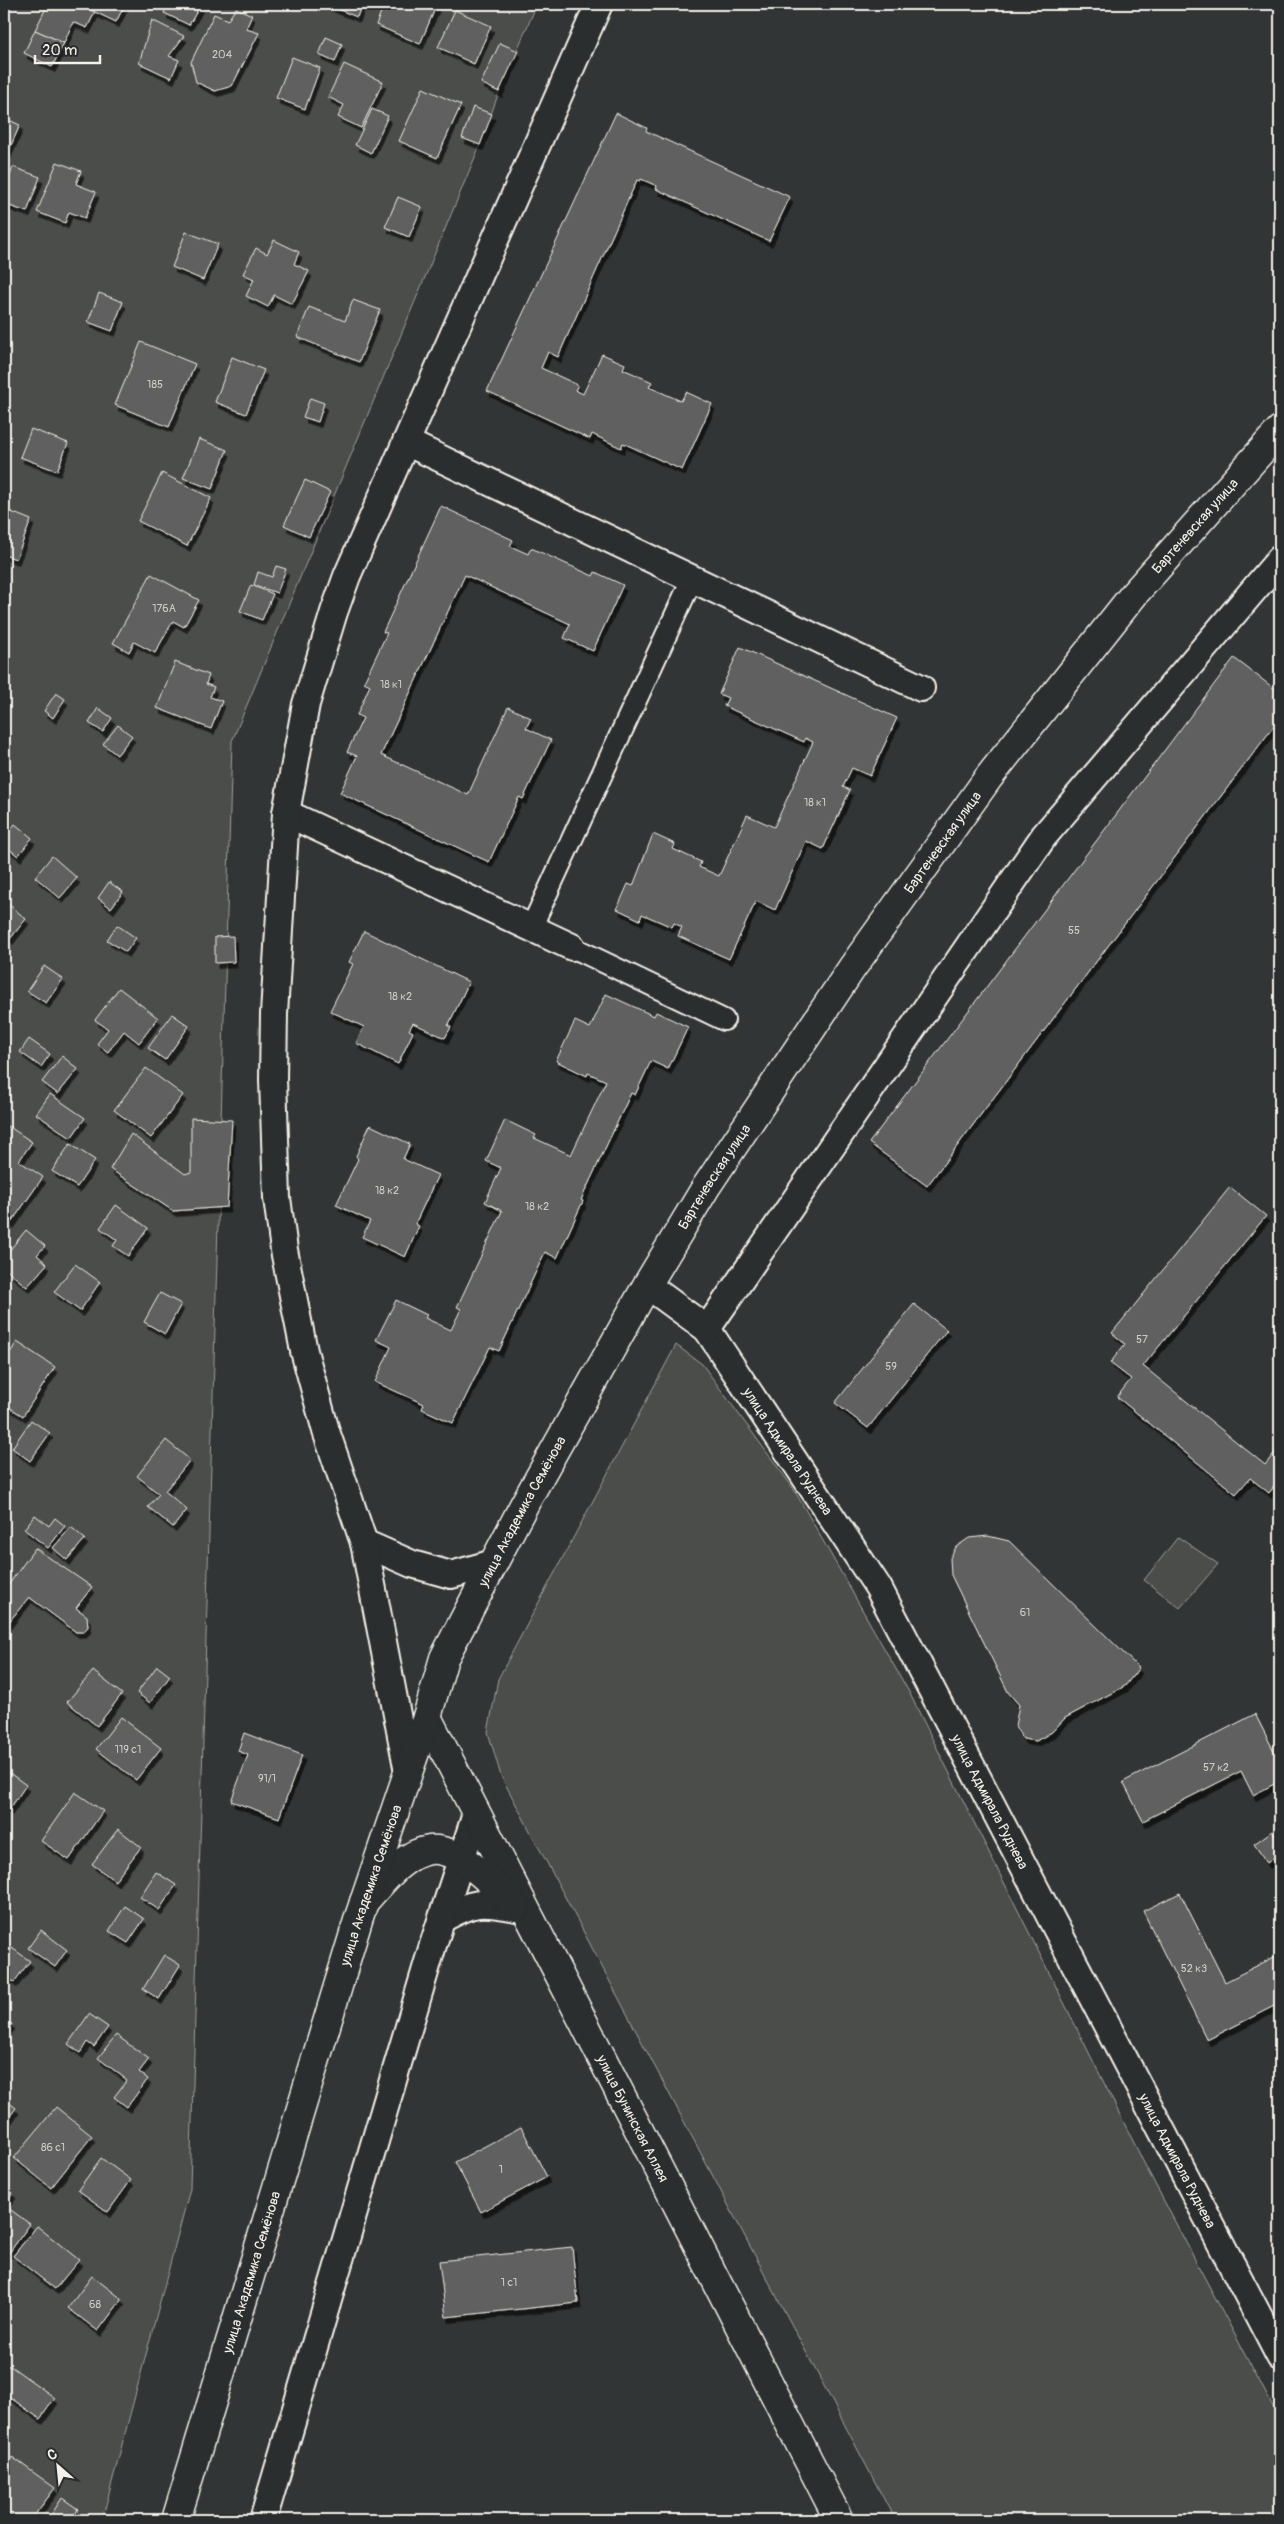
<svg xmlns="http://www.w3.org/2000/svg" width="1284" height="2524" font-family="Pangolin,sans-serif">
  <defs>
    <filter id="shadow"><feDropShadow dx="3" dy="5.5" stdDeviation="0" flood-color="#0009"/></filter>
  </defs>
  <rect width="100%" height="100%" fill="#323535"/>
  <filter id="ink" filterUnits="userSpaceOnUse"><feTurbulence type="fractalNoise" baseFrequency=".02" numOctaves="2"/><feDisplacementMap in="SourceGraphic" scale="10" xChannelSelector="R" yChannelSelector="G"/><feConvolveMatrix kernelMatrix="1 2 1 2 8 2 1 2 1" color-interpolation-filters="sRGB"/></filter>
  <g filter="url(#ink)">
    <g fill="#4b4d4c" stroke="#a09f9a">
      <polygon points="4,4 537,4 499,92 480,145 232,741 190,2189 102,2520 4,2520"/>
      <polygon points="676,1345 702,1364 793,1488 909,1692 1146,2167 1280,2420 1280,2520 895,2520 501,1776 488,1732 498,1679"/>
      <polygon points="1178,1537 1218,1564 1180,1608 1144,1580"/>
    </g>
    <g fill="#5f605f" stroke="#f4f1e8" filter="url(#shadow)">
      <polygon points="48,4 78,4 95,12 87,28 73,22 64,43 35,30"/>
      <polygon points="78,4 125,4 116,22"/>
      <polygon points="168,4 201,4 189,25 164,13"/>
      <polygon points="325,4 362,4 357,17"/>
      <polygon points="384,4 437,4 420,44 376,25"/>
      <polygon points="236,8 252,15 246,29 259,33 232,86 215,91 196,82 191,62 214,14 228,20"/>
      <polygon points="455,10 491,26 474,64 438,47"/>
      <polygon points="152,20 184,36 169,56 179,60 171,78 139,63"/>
      <polygon points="35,30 64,43 52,67 24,53"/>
      <polygon points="326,37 342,44 335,62 319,55"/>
      <polygon points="500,43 518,51 499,92 481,83"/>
      <polygon points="292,57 320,68 305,109 276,98"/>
      <polygon points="344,64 383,82 361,128 338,117 344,105 328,97"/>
      <polygon points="423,88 461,105 437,158 399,141"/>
      <polygon points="473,107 492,114 480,145 462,138"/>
      <polygon points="372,109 388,116 371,153 355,145"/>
      <polygon points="616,113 647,128 646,131 790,197 769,241 656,189 657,186 641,179 640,181 637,180 558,357 548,352 541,368 578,385 575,390 583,394 602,354 625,364 623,369 652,382 649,387 681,401 686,392 712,404 682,470 623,443 621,448 592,434 590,439 487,391"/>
      <polygon points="4,118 20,125 4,161"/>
      <polygon points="57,162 81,171 76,184 96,192 85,218 69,212 65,223 37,212"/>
      <polygon points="13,167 40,177 27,212 4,204 4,193"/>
      <polygon points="398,197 422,207 409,237 385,227"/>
      <polygon points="186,232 218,244 203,280 172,267"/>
      <polygon points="274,240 299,252 294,264 309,271 292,304 274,295 268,307 246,296 254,279 243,274 256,248 267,254"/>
      <polygon points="99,293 123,302 112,331 88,322"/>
      <polygon points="353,300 380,310 359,362 297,337 309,307 345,321"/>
      <polygon points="141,342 195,364 169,427 115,405"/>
      <polygon points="232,357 264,370 246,414 215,402"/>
      <polygon points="310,398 324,403 318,422 303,417"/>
      <polygon points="31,429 68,443 57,471 20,457"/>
      <polygon points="199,439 227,450 212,489 183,478"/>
      <polygon points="162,473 211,498 187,546 138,521"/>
      <polygon points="305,480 330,492 309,537 284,525"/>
      <polygon points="441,506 513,540 510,546 528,554 531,548 593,576 595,572 623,585 593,651 564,638 570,624 465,575 381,755 468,795 508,707 531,718 526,728 551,740 523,799 519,797 489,862 340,793 357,756 347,752 363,718 357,715 370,685 364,682 387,633 383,632"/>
      <polygon points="4,509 31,520 16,559 4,555"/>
      <polygon points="276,566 286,569 277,593 254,585 258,572 272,577"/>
      <polygon points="151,574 199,600 184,627 173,621 155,653 134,642 129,652 113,643"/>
      <polygon points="251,585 273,594 262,620 240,611"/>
      <polygon points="740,647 897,718 870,776 852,768 843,787 850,790 823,849 806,841 775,910 756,901 729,959 678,936 682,927 674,923 672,927 642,914 640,920 617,909 628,884 633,886 653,834 675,844 673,849 701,862 699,867 719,876 747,815 774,827 813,742 805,738 804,742 724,706 728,698 719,694"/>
      <polygon points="1234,658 1280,693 1280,718 927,1186 869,1143"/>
      <polygon points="175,662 209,675 206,684 214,687 210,697 222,701 211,729 157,708"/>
      <polygon points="56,693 65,699 53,718 44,711"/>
      <polygon points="98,708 112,718 103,732 89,723"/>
      <polygon points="118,725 132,736 117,755 103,744"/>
      <polygon points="15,824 32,838 18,856 4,845 4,839"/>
      <polygon points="52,856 77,878 60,898 35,877"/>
      <polygon points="109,882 123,892 111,908 98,898"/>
      <polygon points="7,903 26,919 10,939 4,934 4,907"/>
      <polygon points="117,925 136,938 126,952 107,940"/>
      <polygon points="364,931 469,982 448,1026 451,1027 445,1038 413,1023 409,1030 413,1032 398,1064 356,1043 364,1027 330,1011 353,964 349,962"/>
      <polygon points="233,936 234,962 215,963 215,937"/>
      <polygon points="44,966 63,979 46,1003 27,991"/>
      <polygon points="119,988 158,1018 139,1043 124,1031 108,1052 97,1044 108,1029 95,1020"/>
      <polygon points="606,994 654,1016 656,1012 688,1027 668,1069 651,1061 635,1095 631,1093 581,1200 583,1201 557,1258 545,1252 499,1351 490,1347 453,1423 422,1409 424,1404 375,1382 391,1347 376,1340 396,1300 427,1315 425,1318 451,1330 461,1309 457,1307 502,1211 485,1202 501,1168 486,1161 505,1120 536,1135 534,1138 571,1155 606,1081 588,1073 587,1076 556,1061 575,1021 590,1028"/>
      <polygon points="172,1014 189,1026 165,1060 148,1048"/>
      <polygon points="29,1039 50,1054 41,1067 20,1052"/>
      <polygon points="62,1056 78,1069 58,1094 42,1082"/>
      <polygon points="146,1068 183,1095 151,1138 114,1110"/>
      <polygon points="50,1094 85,1118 71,1138 36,1114"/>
      <polygon points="191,1118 232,1120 227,1207 173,1211 110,1169 131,1134 185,1174 191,1172"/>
      <polygon points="370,1125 410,1144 403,1159 438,1175 415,1224 419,1226 405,1257 362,1237 370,1221 336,1205 358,1159 356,1156"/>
      <polygon points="8,1126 32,1142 19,1161 43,1177 11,1223 4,1218 4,1132"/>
      <polygon points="70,1144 95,1160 77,1187 52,1171"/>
      <polygon points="1230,1187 1266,1216 1143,1366 1265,1465 1280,1446 1280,1479 1269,1493 1250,1478 1236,1494 1117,1397 1131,1379 1110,1363 1125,1344 1112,1333"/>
      <polygon points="116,1205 148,1228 128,1256 113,1246 117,1240 100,1228"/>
      <polygon points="26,1230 45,1246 37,1255 47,1264 27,1287 4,1268 4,1257"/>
      <polygon points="75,1264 100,1282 80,1311 54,1292"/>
      <polygon points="160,1293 181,1304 165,1334 144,1322"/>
      <polygon points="914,1304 947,1330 868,1428 835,1403"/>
      <polygon points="17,1342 55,1367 23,1416 4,1404 4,1362"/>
      <polygon points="31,1420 50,1433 30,1461 12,1448"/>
      <polygon points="166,1440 190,1460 165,1491 187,1510 173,1527 148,1507 159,1494 137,1476"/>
      <polygon points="35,1515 49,1526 55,1518 65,1526 48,1548 24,1529"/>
      <polygon points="71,1527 85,1539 67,1560 53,1548"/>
      <polygon points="988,1536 1009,1541 1139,1668 1125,1686 1065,1718 1052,1732 1036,1741 1023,1739 1015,1726 1019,1705 1008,1692 951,1575 950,1558 956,1547 969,1538"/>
      <polygon points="35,1548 92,1587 76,1608 87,1616 88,1627 83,1632 76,1632 29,1597 4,1628 4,1591"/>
      <polygon points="157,1666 170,1676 150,1703 137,1693"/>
      <polygon points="93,1671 122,1694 97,1726 67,1702"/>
      <polygon points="1255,1714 1280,1763 1280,1781 1253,1795 1241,1771 1143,1821 1123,1782"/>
      <polygon points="121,1717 161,1748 136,1780 96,1749"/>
      <polygon points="244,1733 302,1755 279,1818 231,1801 248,1755 238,1751"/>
      <polygon points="4,1769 26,1785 9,1810 4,1806"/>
      <polygon points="75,1792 103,1811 69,1860 41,1841"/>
      <polygon points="118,1829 141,1847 115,1881 92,1864"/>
      <polygon points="1272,1831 1280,1843 1280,1853 1267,1863 1254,1844"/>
      <polygon points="156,1872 176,1885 159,1910 140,1897"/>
      <polygon points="1180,1893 1225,1982 1280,1954 1280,2003 1207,2040 1143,1911"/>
      <polygon points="125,1906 144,1919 128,1943 109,1931"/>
      <polygon points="41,1930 67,1950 55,1967 28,1948"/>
      <polygon points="12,1948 30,1961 14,1982 4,1975 4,1960"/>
      <polygon points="164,1955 180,1965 159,1999 143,1989"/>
      <polygon points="89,2014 108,2027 94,2047 87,2042 80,2053 68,2044"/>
      <polygon points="4,2018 12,2024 4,2034"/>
      <polygon points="116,2035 149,2059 139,2072 148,2079 127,2107 114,2097 127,2080 98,2058"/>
      <polygon points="4,2099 16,2108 4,2124"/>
      <polygon points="56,2107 92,2136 51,2188 14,2158"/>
      <polygon points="521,2127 547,2177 481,2212 455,2162"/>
      <polygon points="101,2158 131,2180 108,2212 78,2190"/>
      <polygon points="4,2186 13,2193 4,2205 30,2224 9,2253 4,2249"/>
      <polygon points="37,2226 79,2260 55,2289 13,2256"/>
      <polygon points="572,2247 578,2303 446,2317 439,2261"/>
      <polygon points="92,2276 122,2299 98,2331 68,2308"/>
      <polygon points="9,2365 55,2398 40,2419 4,2393 4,2374"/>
      <polygon points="12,2457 55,2488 31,2520 17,2520 4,2511 4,2468"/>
      <polygon points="62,2498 78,2509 70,2520 48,2520"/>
    </g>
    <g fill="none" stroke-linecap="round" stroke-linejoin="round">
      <defs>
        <g id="pedestrian">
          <polyline points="531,928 692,579"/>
          <polyline points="572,947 724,1020"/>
        </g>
        <g id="minor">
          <polyline points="406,442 921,688"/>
          <polyline points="286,813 572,947"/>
          <path id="s1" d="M647 1285 707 1329 878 1587 1280 2357"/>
          <polyline points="707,1329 1044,836 1280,559"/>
          <polyline points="364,1543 412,1564 451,1575 494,1563"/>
          <polyline points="408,1772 364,1543 326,1431 304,1351 284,1250 277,1198 273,1079 274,1014 286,813 306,704 334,612 347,576 599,4"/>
          <path d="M442 1919C475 1901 480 1901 517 1908"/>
          <polyline points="263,2520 433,1945 476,1814"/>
        </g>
        <g id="tertiary">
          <path id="s2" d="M427 1717 839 2520"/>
          <path d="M364 1902C381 1884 403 1853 430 1850 460 1847 497 1888 516 1907"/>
        </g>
        <g id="secondary">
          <path id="s3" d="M176 2520 359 1917 427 1717 444 1658 525 1503 647 1285 706 1187 852 968 989 777 1135 593 1280 430"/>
        </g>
      </defs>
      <use href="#pedestrian" stroke="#f4f1e8" stroke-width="24"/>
      <use href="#minor" stroke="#f4f1e8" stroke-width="30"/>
      <use href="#tertiary" stroke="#f4f1e8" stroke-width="31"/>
      <use href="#secondary" stroke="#f4f1e8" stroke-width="31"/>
      <use href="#pedestrian" stroke="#2a2d2e" stroke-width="20"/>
      <use href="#minor" stroke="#2a2d2e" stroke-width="26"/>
      <use href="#tertiary" stroke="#2a2d2e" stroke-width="28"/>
      <use href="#secondary" stroke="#2a2d2e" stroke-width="28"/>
    </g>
  </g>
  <g text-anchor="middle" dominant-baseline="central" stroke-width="4" stroke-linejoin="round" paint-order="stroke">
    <g font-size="11" fill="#cfcdc6">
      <text x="222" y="54">204</text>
      <text x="155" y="384">185</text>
      <text x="164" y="608">176А</text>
      <text x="391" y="684">18 к1</text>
      <text x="815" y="802">18 к1</text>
      <text x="1074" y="930">55</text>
      <text x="400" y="996">18 к2</text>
      <text x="387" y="1190">18 к2</text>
      <text x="537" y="1206">18 к2</text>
      <text x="1142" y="1339">57</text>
      <text x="891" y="1366">59</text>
      <text x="1025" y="1612">61</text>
      <text x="128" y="1749">119 с1</text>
      <text x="1216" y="1767">57 к2</text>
      <text x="267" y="1778">91/1</text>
      <text x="1194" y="1968">52 к3</text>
      <text x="53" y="2147">86 с1</text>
      <text x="501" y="2169">1</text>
      <text x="509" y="2282">1 с1</text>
      <text x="95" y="2304">68</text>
    </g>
    <g font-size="14" fill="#f4f1e8" stroke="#2a2d2e">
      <text stroke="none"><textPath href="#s3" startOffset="2265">Бартеневская улица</textPath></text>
      <text stroke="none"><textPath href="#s3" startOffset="1860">Бартеневская улица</textPath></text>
      <text stroke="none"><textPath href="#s3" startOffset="1455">Бартеневская улица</textPath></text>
      <text stroke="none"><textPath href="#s1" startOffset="221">улица Адмирала Руднева</textPath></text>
      <text stroke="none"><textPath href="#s3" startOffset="1069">улица Академика Семёнова</textPath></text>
      <text stroke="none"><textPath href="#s1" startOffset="626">улица Адмирала Руднева</textPath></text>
      <text stroke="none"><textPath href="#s3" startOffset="664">улица Академика Семёнова</textPath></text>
      <text stroke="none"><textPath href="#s2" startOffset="451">улица Бунинская Аллея</textPath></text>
      <text stroke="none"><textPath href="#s1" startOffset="1031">улица Адмирала Руднева</textPath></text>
      <text stroke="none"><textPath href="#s3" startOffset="259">улица Академика Семёнова</textPath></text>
    </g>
  </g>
  <rect width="1284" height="2524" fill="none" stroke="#2a2d2e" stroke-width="20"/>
  <rect x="10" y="10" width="1264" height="2504" fill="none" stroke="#f4f1e8" stroke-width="2" filter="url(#ink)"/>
  <g transform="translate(58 2466) rotate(333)" stroke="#2a2d2e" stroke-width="4" paint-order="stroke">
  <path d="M0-4L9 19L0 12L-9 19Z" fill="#f4f1e8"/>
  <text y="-8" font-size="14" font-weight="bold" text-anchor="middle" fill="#f4f1e8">С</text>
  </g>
  <path d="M35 55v8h65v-8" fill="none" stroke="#f4f1e8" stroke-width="2.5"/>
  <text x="42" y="55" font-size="15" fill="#f4f1e8" stroke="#2a2d2e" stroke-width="4" paint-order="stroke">20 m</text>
</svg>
